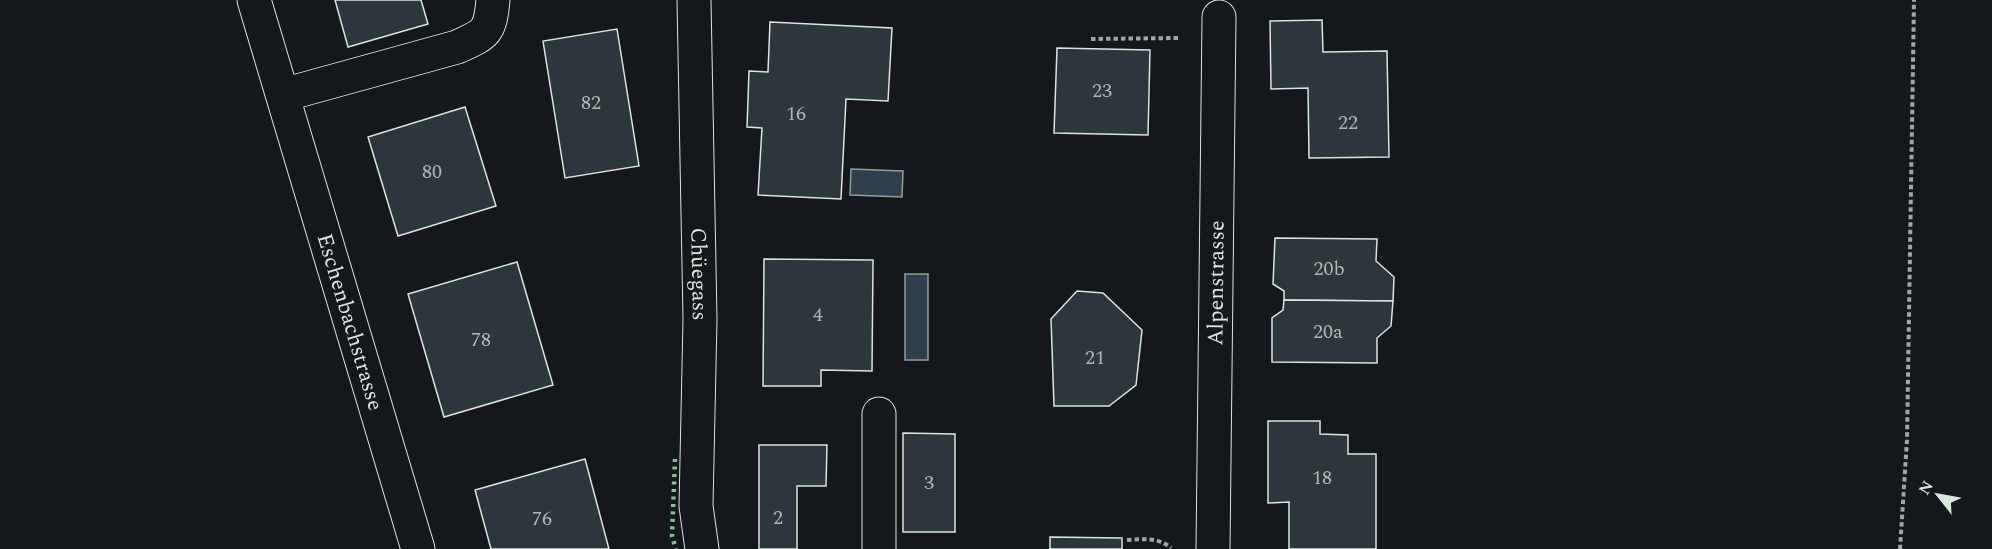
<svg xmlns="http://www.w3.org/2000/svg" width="1992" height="549" font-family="Spectral,serif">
  <rect width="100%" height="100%" fill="#14181c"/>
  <g fill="#2f3f4d" stroke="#939e99" stroke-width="1.5">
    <polygon points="851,169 903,171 902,197 850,195"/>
    <rect x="905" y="274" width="23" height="86"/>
  </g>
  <g fill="#2c363c" stroke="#d8e6dc" stroke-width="1.5">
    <polygon points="335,0 421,0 428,24 348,47"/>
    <polygon points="1322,20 1323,52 1387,51 1389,157 1309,158 1308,88 1271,89 1270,21"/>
    <polygon points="770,22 892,28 888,101 846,99 841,199 758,195 762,128 747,127 749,71 768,72"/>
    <polygon points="617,29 639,166 565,178 543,41"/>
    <polygon points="1057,48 1150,50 1148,135 1054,133"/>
    <polygon points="465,107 496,206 398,236 368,137"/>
    <polygon points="1275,238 1377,239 1376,261 1394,277 1393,301 1284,300 1284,291 1273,284"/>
    <polygon points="764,259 873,260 872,371 821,370 821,386 763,386"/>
    <polygon points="517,262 553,385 444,417 408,294"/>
    <polygon points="1077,291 1103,293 1142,330 1136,385 1109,406 1054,406 1051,319"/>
    <polygon points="1284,300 1393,301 1391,326 1377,338 1377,363 1272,362 1272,318 1283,310"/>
    <polygon points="1268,421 1320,421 1320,434 1348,435 1348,454 1376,454 1376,549 1289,549 1289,502 1268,503"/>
    <polygon points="903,433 955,434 955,532 903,532"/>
    <polygon points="759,445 827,445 826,486 797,486 797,549 759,549"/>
    <polygon points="585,459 609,549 491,549 475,490"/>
    <polygon points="1050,537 1122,538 1122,549 1050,549"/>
  </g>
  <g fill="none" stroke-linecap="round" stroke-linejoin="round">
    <defs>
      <g id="minor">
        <path id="s1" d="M694 0 700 319 696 506 702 549"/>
        <path d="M283 95 457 47C486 34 490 33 493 0"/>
        <polyline points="879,549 879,414"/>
        <path id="s2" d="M1213 549 1219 17"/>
      </g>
      <g id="tertiary">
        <path id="s3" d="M254 0 418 549"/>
      </g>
    </defs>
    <use href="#minor" stroke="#d8e6dc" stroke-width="35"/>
    <use href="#tertiary" stroke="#d8e6dc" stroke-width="35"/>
    <g stroke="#9da8a2" stroke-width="4" stroke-dasharray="4.5 3" stroke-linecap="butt">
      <polyline points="1091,39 1178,38"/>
      <path d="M1127 540C1143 539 1158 537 1171 548"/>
      <polyline points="1900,549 1907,440 1914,0"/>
    </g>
    <use href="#minor" stroke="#14181c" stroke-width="33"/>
    <use href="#tertiary" stroke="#14181c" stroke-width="33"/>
    <polyline stroke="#8ac095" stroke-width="4.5" stroke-dasharray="3 4.5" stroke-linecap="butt" points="675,459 672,536 676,549"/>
  </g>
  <g text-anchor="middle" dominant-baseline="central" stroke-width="4.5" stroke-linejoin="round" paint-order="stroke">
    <g font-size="20" fill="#adbab4">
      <text x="1102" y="91">23</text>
      <text x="591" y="103">82</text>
      <text x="796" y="114">16</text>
      <text x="1348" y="123">22</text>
      <text x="432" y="172">80</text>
      <text x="1329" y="269">20b</text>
      <text x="818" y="315">4</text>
      <text x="1328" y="332">20a</text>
      <text x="481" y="340">78</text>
      <text x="1095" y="358">21</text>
      <text x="1322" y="478">18</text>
      <text x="929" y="483">3</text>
      <text x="778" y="518">2</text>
      <text x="542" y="519">76</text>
    </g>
    <g font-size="22" fill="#d8e6dc" stroke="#14181c">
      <text stroke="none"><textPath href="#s1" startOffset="274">Chüegass</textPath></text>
      <text stroke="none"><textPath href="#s2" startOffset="266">Alpenstrasse</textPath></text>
      <text stroke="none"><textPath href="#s3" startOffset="336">Eschenbachstrasse</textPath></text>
    </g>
  </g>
  <g transform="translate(1938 495) rotate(301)" stroke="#14181c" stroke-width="4.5" paint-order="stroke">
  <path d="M0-4.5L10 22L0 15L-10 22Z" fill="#d8e6dc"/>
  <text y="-9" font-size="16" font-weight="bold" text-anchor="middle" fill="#d8e6dc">N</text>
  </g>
</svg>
